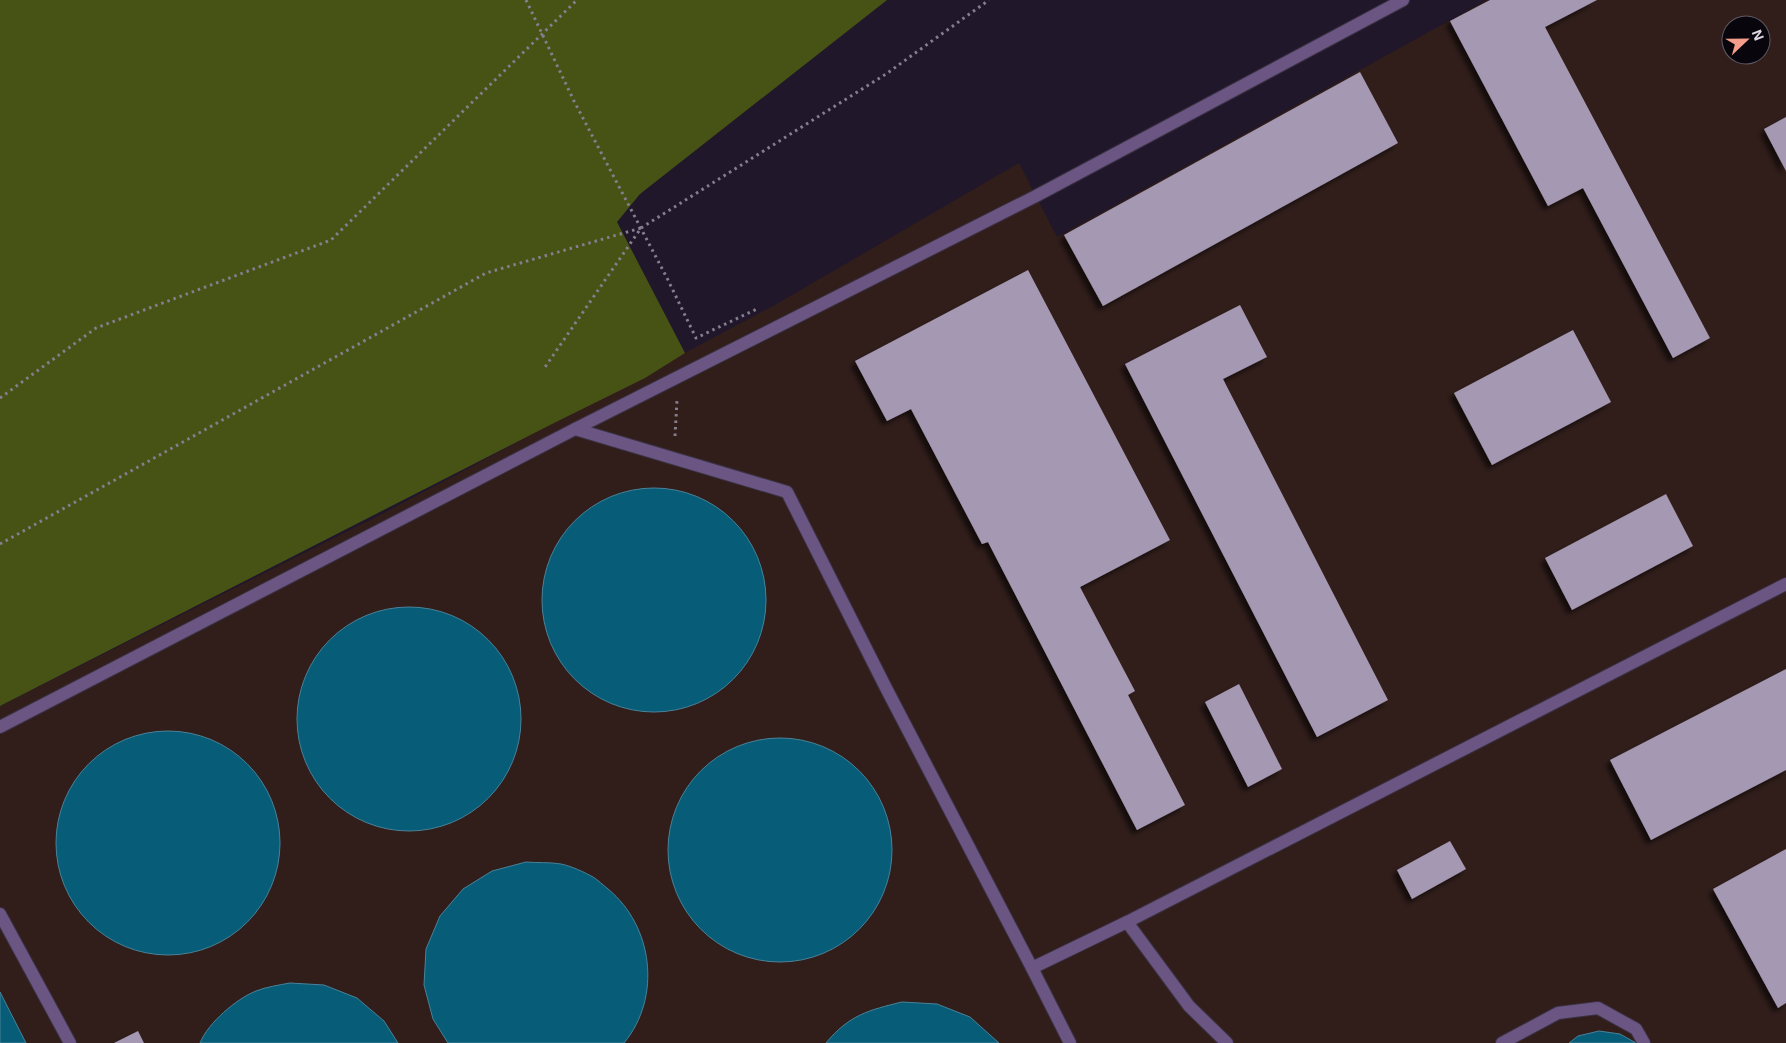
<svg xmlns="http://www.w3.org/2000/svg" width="1786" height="1043" font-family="Helvetica,sans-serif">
  <defs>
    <filter id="shadow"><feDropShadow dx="-4.5" dy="4.5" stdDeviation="2.5" flood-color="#0009"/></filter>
  </defs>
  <rect width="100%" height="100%" fill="#21172b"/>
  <path fill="#311e1b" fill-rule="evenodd" d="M1487 0H1786V1043H0V706L382 514 775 305 1019 163 1057 237ZM1731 25H1761V55H1731Z"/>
  <polygon fill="#475215" points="0,0 887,0 640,194 617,222 685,353 645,378 554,423 0,706"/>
  <g fill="#075c78" stroke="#488299">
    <circle cx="654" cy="600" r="112"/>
    <circle cx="409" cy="719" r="112"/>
    <circle cx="168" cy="843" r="112"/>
    <circle cx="780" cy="850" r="112"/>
    <path d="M526 862C537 863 550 862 561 864 571 866 584 872 593 877 598 880 603 885 608 889 653 926 662 997 624 1043H448L433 1019 424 985 426 949 440 916 463 889 492 871Z"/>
    <path d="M290 983 324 985 357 998 384 1021 398 1043H200C208 1023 236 999 256 991 266 987 279 985 290 983Z"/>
    <polygon points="0,992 26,1043 0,1043"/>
    <path d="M902 1002 937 1004 970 1017 999 1043H826C849 1015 869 1010 902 1002Z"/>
    <polygon points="1599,1031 1620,1034 1636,1043 1569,1043 1578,1036"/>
  </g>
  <g fill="#a498b2" filter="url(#shadow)">
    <polygon points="1490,0 1597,0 1545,27 1710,338 1673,358 1583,188 1548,206 1450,21"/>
    <polygon points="1360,72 1398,143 1103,306 1064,235"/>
    <polygon points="1786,117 1786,171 1764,129"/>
    <polygon points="1028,270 1170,540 1080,587 1135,691 1128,695 1185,805 1137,830 988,542 982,544 911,409 887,421 855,361"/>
    <polygon points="1240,305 1267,357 1223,379 1388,700 1317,737 1125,364"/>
    <polygon points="1573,330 1611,402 1492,465 1454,393"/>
    <polygon points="1666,494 1693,546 1572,610 1545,558"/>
    <polygon points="1786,669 1786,770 1651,840 1610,760"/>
    <polygon points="1239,684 1282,769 1248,787 1205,702"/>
    <polygon points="1450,841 1466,869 1412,899 1397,870"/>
    <polygon points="1786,849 1786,1003 1778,1008 1713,889"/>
    <polygon points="138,1031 144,1043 114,1043"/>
  </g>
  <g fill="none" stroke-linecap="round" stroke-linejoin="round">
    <defs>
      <g id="minor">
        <polyline points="575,429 1036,196 1403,0"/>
        <polyline points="0,727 575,429 787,492 886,688 1032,968 1127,922 1786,584"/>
        <polyline points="0,914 70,1043"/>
        <polyline points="1127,922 1189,1006 1227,1043"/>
        <polyline points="1032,968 1070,1043"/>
        <polyline points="1502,1043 1558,1013 1598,1008 1636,1029 1644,1043"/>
      </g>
    </defs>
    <use href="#minor" stroke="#3c3245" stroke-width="14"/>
    <g stroke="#867e8e" stroke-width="3" stroke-dasharray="2.5 4" stroke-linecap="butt">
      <polyline points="526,0 574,101 667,278 696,338 759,308"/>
      <polyline points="641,228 886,74 989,0"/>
      <polyline points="0,398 96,328 331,240 577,0"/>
      <polyline points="675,436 677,400"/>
      <polyline points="0,544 486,273 641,228 543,370"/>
    </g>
    <use href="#minor" stroke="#6b5683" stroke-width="12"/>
  </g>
  <g transform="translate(1746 40) rotate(68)"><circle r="24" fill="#09050d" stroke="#5f5a64"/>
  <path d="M0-4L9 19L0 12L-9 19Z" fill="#f49d8b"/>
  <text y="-8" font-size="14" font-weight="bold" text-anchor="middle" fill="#e0dae7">N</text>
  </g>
</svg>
